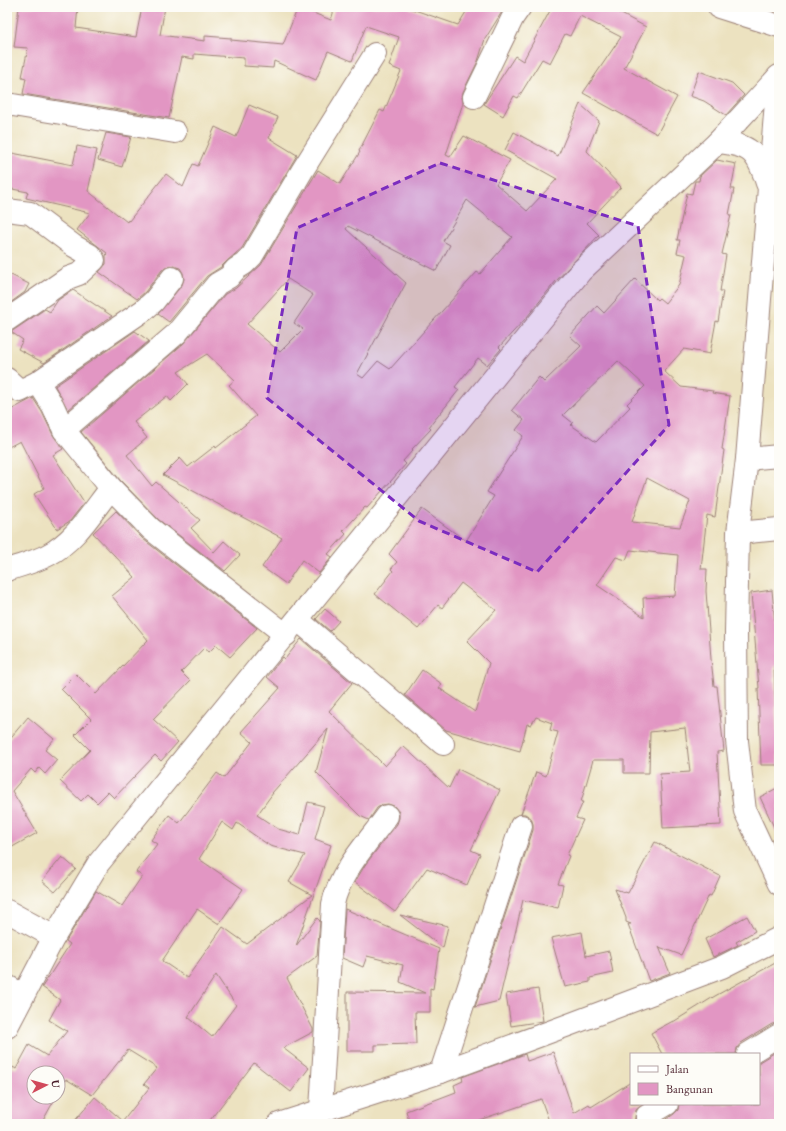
<svg xmlns="http://www.w3.org/2000/svg" width="786" height="1131" font-family="'EB Garamond',serif">
  <rect width="100%" height="100%" fill="#fdfcf7"/>
  <filter id="ink" filterUnits="userSpaceOnUse"><feTurbulence type="fractalNoise" baseFrequency=".025" numOctaves="2"/><feDisplacementMap in="SourceGraphic" scale="8" xChannelSelector="R" yChannelSelector="G"/><feConvolveMatrix kernelMatrix="1 2 1 2 8 2 1 2 1" color-interpolation-filters="sRGB"/></filter>
  <filter id="wash" filterUnits="userSpaceOnUse"><feTurbulence type="fractalNoise" baseFrequency=".012" numOctaves="4" result="noise"/><feDisplacementMap in="SourceGraphic" scale="16" xChannelSelector="R" yChannelSelector="G"/><feGaussianBlur stdDeviation="0.9" result="paint"/><feColorMatrix in="noise" values="0 0 0 0 0 0 0 0 0 0 0 0 0 0 0 0 0 1.4 0 .05"/><feComposite in="paint" operator="in"/></filter>
  <g filter="url(#wash)">
    <rect width="100%" height="100%" fill="#ece2c0"/>
    <g id="blocks">
      <g fill="#e296c3" fill-rule="evenodd">
        <path d="M19 7H78L76 28 136 37 142 7H165L160 35 205 41V36L231 38V40L283 45 298 7 331 20 335 7H406L458 25 469 7H505L485 39 478 61 463 92 462 97 463 103 446 155 450 157 464 136 510 160 496 184 527 211 557 179 505 150 514 132 558 156 580 104 599 121 587 151 621 187 587 223 599 235 556 281 527 317 499 347 501 349 487 365 478 358 455 387 459 390 429 427 431 429 412 449 413 450 403 461 406 464 367 508 365 507 343 531 346 534 328 554 332 557 319 573 302 560 286 584 262 567 282 538 163 475 180 458 188 467 215 446 216 448 256 416 229 385 235 380 207 354 178 372 188 384 171 401 167 396 134 422 147 438 127 455 152 486 156 482 200 520 191 528 214 552 224 541 240 555 225 571 159 520 120 480 81 432 184 343 225 294 236 288 261 265 318 170 340 184 360 152 359 151 380 110 384 112 401 71 389 66 399 37 366 26 352 61 328 51 316 80 274 61 273 68 244 66V58L194 54V59L182 57 169 118 23 94 26 78 22 77 28 48 14 47ZM467 200 512 237 480 274 477 272 390 369 378 361 363 378 357 374 406 283 346 229 348 226 436 271 450 245 443 241ZM288 279 313 295 294 323 303 329 280 352 247 324Z"/>
        <polygon points="552,7 608,7 646,27 624,68 677,97 657,134 583,93 621,37 580,16 570,36 565,34 550,63 542,59 518,98 514,96 503,116 484,104 515,56 523,61"/>
        <polygon points="699,71 732,83 744,95 726,115 704,101 690,96"/>
        <polygon points="249,105 278,117 269,138 297,155 242,248 227,261 221,267 207,276 169,322 158,314 182,285 184,279 183,273 180,268 173,266 167,267 162,270 145,292 137,299 99,272 106,264 106,256 107,253 77,230 90,213 26,198 28,192 7,188 7,152 73,165 77,146 97,150 88,191 127,222 128,220 129,221 166,174 183,187 193,164 198,166 215,127 236,137"/>
        <polygon points="106,133 131,137 122,167 98,160"/>
        <path d="M717 160 736 164 731 189H734L729 215H731L722 254 726 255 720 291H723L718 322 716 321 710 354 684 349 664 371 681 387 713 391 712 393 730 396 722 449 724 450 715 517 707 515 701 569H707L706 591 711 659 714 686H717L724 751 717 752 721 825 663 828 660 774 690 772 685 728 650 732 649 773H624V760H593L581 802H583L576 818 583 820 567 855 569 856 558 884 563 885 558 908 523 900 499 1001 475 1007 533 830V824L531 818 525 814H521L536 772 546 776 558 732 550 730 552 723 536 717 531 725 527 724 520 751 446 730 405 695 422 670 442 684 439 688 475 712 489 663 467 641 496 610 461 583 442 608 438 605 418 629 375 594 393 571 391 569 397 562 389 554 422 509 466 541 494 496 487 492 523 436 516 430 524 420 512 410 539 377 544 382 581 346 570 336 597 306 604 313 635 279 657 300 659 298 665 303 679 285 686 255 677 253 680 240H677L687 193 692 194 695 181H699L700 176ZM618 361 645 386 627 404 630 407 596 442 571 425 573 423 563 415ZM647 478 690 501 680 527 632 522ZM630 550 678 555 675 596 643 598 644 617 597 585 616 557 626 560Z"/>
        <polygon points="7,273 29,284 25,292 10,303 7,301"/>
        <polygon points="73,290 112,316 44,363 18,349 23,340 11,332 45,309 50,312 58,300"/>
        <polygon points="135,331 149,341 68,410 55,386"/>
        <polygon points="33,398 42,412 53,435 63,449 53,455 84,503 70,521 57,529 34,494 44,488 20,441 7,448 7,412"/>
        <polygon points="116,511 143,539 257,628 230,657 216,645 209,652 204,648 181,672 190,681 153,719 178,742 161,761 155,755 114,798 108,792 97,803 88,794 81,801 60,781 90,750 75,735 91,719 61,689 76,674 96,694 148,640 112,596 135,577 93,533"/>
        <polygon points="772,590 776,634 779,634 779,666 774,666 778,765 761,765 758,688 759,688 751,593"/>
        <polygon points="325,609 339,621 330,631 316,619"/>
        <path d="M301 639 352 683 329 711 385 766 403 746 449 788 458 769 500 790 471 850 480 854 467 885 427 868 395 912 355 882 365 865 397 824 399 818V812L394 806 388 804 382 805 377 808 369 820 360 816 316 772 328 729 272 793H273L257 815 278 829 300 835 308 802 324 806 315 839 331 845 296 946 317 918 320 921 317 956 287 978 313 1029V1032L283 1048 309 1068 291 1092 254 1063 207 1124H72L95 1097 123 1121 149 1088 144 1084 157 1068 128 1050 92 1095 66 1079 58 1093V1073H34V1097H56L41 1124H7V1079L13 1067 16 1069 29 1045 47 1056 67 1031 49 1020 60 1000 42 987 70 944 66 941 96 891 122 906 142 876 136 872 157 844 151 840 169 815 179 823 217 773 224 778 252 742 241 732 280 688 267 677 283 657 285 659ZM222 822 233 830 237 823 270 846 305 855 289 882 312 895 247 944 223 927 187 978 162 961 197 909 219 924 243 889 199 859ZM216 975 236 1005 212 1037 188 1017Z"/>
        <polygon points="28,717 54,739 45,750 57,760 45,774 39,768 35,773 31,769 12,791 37,833 7,850 7,742"/>
        <polygon points="779,787 779,838 760,797"/>
        <polygon points="655,842 720,876 711,896 709,895 681,955 659,947 670,973 649,981 628,924 631,924 626,922 626,918 615,889 628,893"/>
        <polygon points="62,857 76,869 55,892 42,881"/>
        <polygon points="345,909 439,949 433,989 430,988 430,1012 415,1012 416,1044 375,1045 375,1051 347,1051 347,992 425,993 400,982 403,965 367,956 363,967 342,958"/>
        <polygon points="400,915 448,926 443,948"/>
        <polygon points="747,916 755,931 736,942 738,945 713,957 705,939"/>
        <polygon points="582,932 586,956 609,951 613,973 590,978 590,982 565,987 551,938"/>
        <polygon points="779,961 779,1023 772,1024 741,1043 737,1048 736,1054 662,1054 651,1033 673,1021 673,1022 715,996"/>
        <polygon points="538,989 543,1021 511,1026 506,994"/>
        <polygon points="779,1050 779,1124 660,1124 674,1114 678,1110 679,1104 759,1104 759,1062"/>
        <polygon points="553,1052 574,1113 589,1104 591,1107 631,1082 631,1104 643,1104 636,1110 634,1124 550,1124 541,1099 479,1120 481,1124 410,1124 406,1111 456,1092 454,1085 463,1081 462,1077 525,1054 527,1061"/>
      </g>
    </g>
  </g>
  <g filter="url(#ink)">
    <use href="#blocks" fill-opacity="0" stroke="#9b8076" stroke-width="1"/>
    <g fill="none" stroke-linecap="round" stroke-linejoin="round">
      <defs>
        <g id="minor">
          <polyline points="778,77 747,459 738,533 736,632 737,741 745,811 779,884"/>
          <polyline points="474,97 513,17 520,7"/>
          <polyline points="7,104 175,132"/>
          <path d="M718 142C751 145 757 152 767 183"/>
          <polyline points="7,210 30,213 74,246 90,255 94,260 79,274 68,278 7,320"/>
          <polyline points="7,379 20,391 38,382 53,406 64,430 111,488 151,529 286,635"/>
          <polyline points="38,382 144,310 154,301 172,278"/>
          <polyline points="64,430 176,334 217,284 229,277 236,269 244,264 252,256 302,171 375,54"/>
          <polyline points="747,459 779,456"/>
          <polyline points="738,533 779,529"/>
          <path d="M7 570C21 565 35 562 48 555 75 541 92 512 111 488"/>
          <polyline points="298,620 443,744"/>
          <polyline points="7,911 54,937"/>
          <polyline points="7,986 23,995"/>
          <polyline points="7,1027 54,937 98,864 581,271 718,142 779,76"/>
          <polyline points="748,1054 779,1035"/>
          <polyline points="441,1072 521,826"/>
          <path d="M321 1110 333 904C339 873 368 842 387 816"/>
          <polyline points="279,1124 441,1072 571,1024 722,967 779,938"/>
          <polyline points="647,1124 647,1116 667,1104"/>
        </g>
        <polyline id="highway" points="719,7 779,26"/>
      </defs>
      <use href="#minor" stroke="#9b8076" stroke-width="24"/>
      <use href="#highway" stroke="#9b8076" stroke-width="24"/>
      <use href="#minor" stroke="#fff" stroke-width="22"/>
      <use href="#highway" stroke="#fff" stroke-width="22"/>
    </g>
  </g>
  <path fill="#7b2cbf" fill-opacity="0.2" stroke="#7b2cbf" stroke-width="3" stroke-dasharray="8 5" stroke-linejoin="round" d="M440 163 638 226 669 425 537 572 419 521 267 398 297 228Z"/>
  <rect width="786" height="1131" fill="none" stroke="#fdfcf7" stroke-width="24"/>
  <rect x="630" y="1053" width="130" height="52" fill="#fdfcf7" stroke="#b5a4a5"/>
  <rect x="638" y="1066" width="20" height="6" fill="#ffffff" stroke="#b5a4a5"/>
  <text x="666" y="1073" font-size="12" fill="#4a1f2b">Jalan</text>
  <rect x="638" y="1083" width="20" height="12" fill="#e296c3" stroke="#b5a4a5"/>
  <text x="666" y="1093" font-size="12" fill="#4a1f2b">Bangunan</text>
  <g transform="translate(46 1085) rotate(84)"><circle r="19" fill="#fdfcf7" stroke="#b5a4a5"/>
  <path d="M0-3L7 15L0 10L-7 15Z" fill="#d1495b"/>
  <text y="-6" font-size="11" font-weight="bold" text-anchor="middle" fill="#4a1f2b">U</text>
  </g>
</svg>
